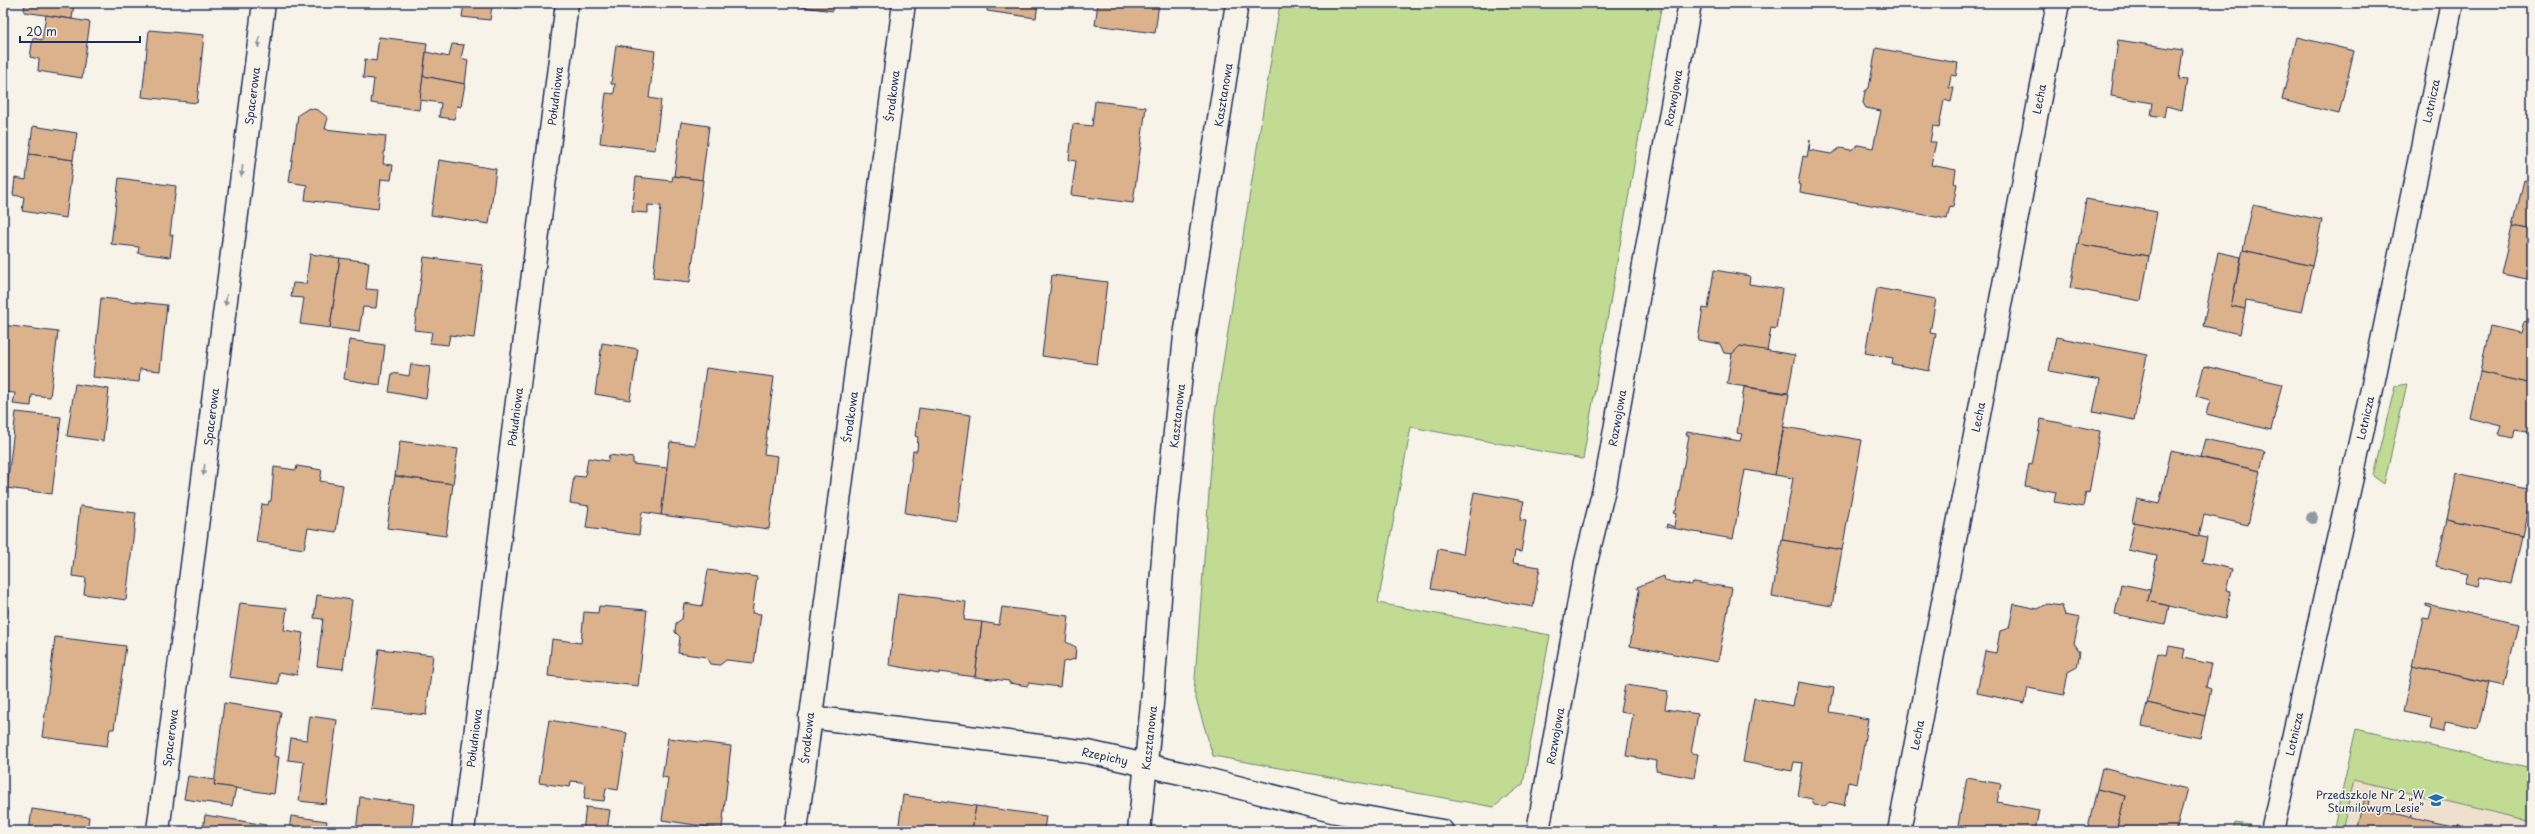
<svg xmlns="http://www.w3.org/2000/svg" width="2535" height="834" font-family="'Playpen Sans',sans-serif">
  <rect width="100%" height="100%" fill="#f7f3e8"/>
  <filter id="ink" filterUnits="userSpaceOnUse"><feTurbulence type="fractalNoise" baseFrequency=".025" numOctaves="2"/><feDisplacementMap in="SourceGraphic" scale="8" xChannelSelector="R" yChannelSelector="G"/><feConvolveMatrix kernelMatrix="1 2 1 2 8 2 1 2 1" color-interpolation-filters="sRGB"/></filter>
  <g filter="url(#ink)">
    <polygon fill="#efe0cd" points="2356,729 2532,769 2532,831 2333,831"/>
    <g fill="#c1db92" stroke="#6e8578">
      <polygon points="1280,3 1662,3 1583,459 1411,427 1378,603 1550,635 1523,784 1494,807 1213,756 1194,692 1215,413"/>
      <polygon points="2407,384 2384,484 2373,476 2395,386"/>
      <polygon points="2356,729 2532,769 2532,821 2354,780 2342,831 2333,831"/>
      <polygon points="2235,823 2250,825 2248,831 2233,831"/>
    </g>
    <g fill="#dcb28d" stroke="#1b2f5e">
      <polygon points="25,3 74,3 72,19 24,12"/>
      <polygon points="464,3 518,3 517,8 492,5 490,20 462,17"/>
      <polygon points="775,3 834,3 833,11"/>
      <polygon points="988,3 1038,3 1036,18 987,11"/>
      <polygon points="1098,3 1159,3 1155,33 1095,25"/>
      <polygon points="46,15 90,22 82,78 38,71 39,59 30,57 33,38 42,40"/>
      <polygon points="149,30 204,35 197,103 142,97"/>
      <polygon points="379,37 427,43 419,110 371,103 374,79 363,78 365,59 376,61"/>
      <polygon points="2297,37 2354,51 2339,114 2282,100"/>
      <polygon points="2118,40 2183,50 2179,79 2187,80 2182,110 2166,106 2164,117 2151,115 2153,103 2111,96"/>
      <polygon points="452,44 464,45 461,58 468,60 465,84 423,76 426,52 449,57"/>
      <polygon points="616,45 655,51 649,98 661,100 655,150 600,143 606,93 614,94 615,84 611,84"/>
      <polygon points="1876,48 1958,63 1956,76 1951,75 1949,88 1954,88 1951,102 1944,100 1939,127 1933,126 1930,142 1936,142 1931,165 1956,170 1954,183 1957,184 1953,207 1950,206 1947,219 1800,192 1801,185 1798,184 1803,156 1807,157 1810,140 1809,150 1831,154 1840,148 1851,150 1858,145 1873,148 1881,111 1866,108 1863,103 1865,91 1869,88"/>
      <polygon points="423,76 465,84 461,107 457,106 454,119 439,117 441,103 420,100"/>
      <polygon points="1095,101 1146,107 1133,203 1071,195 1076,161 1069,160 1073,124 1092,126"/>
      <polygon points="309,108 318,110 328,118 325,129 386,136 383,164 393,165 391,180 381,179 378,209 305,200 307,185 289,182 298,115"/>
      <polygon points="681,122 709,126 702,180 674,176"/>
      <polygon points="33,126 77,133 73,160 29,154"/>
      <polygon points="29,154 73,160 66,218 22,211 24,197 13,195 15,178 26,180"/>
      <polygon points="439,160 496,169 489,224 431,215"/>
      <polygon points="673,176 703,180 690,282 653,278 661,206 648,205 648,213 632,212 636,177 672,181"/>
      <polygon points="119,178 176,186 170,235 173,235 170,257 138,253 139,247 111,244"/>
      <polygon points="2524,180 2532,182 2532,230 2513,226"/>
      <polygon points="2086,199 2157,212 2149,256 2078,244"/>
      <polygon points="2253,205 2322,220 2312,266 2243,250"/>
      <polygon points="2513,226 2532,230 2532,280 2502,274"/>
      <polygon points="2078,244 2149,256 2141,301 2070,288"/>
      <polygon points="2243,250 2312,266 2302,312 2246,301 2245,309 2231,306"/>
      <polygon points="2218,252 2241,257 2231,306 2245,309 2240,334 2203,326"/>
      <polygon points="310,254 340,258 330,328 300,324 304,298 291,297 293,283 306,284"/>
      <polygon points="424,257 483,265 474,338 450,335 448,345 430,343 432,332 414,330"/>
      <polygon points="340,258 369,262 366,289 378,290 376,308 363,307 359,332 330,328"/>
      <polygon points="1714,270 1750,276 1749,284 1782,289 1776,329 1771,328 1767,351 1740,346 1734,354 1724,353 1720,344 1698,340 1703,308 1708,309"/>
      <polygon points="1052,275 1107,282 1097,364 1042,356"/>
      <polygon points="1877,288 1936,299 1930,333 1936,334 1929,371 1892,364 1893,358 1865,353"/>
      <polygon points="101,298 167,305 160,371 140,369 139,382 93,377"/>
      <polygon points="2524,322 2532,324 2532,384 2480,372 2490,326 2521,333"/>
      <polygon points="3,325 58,332 50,397 32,395 31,406 13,404 15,393 3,392"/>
      <polygon points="2056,337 2147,355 2134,420 2093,412 2100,380 2049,371"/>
      <polygon points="349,340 385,345 380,385 344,379"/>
      <polygon points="602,343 638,349 630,400 595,394"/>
      <polygon points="1740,346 1795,355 1788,393 1727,384 1732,354"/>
      <polygon points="411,364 430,367 426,399 389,392 392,373 409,376"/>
      <polygon points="2204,366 2282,384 2271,430 2206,414 2210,400 2196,396"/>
      <polygon points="706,368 774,377 764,454 778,456 769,529 661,515 670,442 695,445"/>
      <polygon points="2480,372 2532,384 2532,432 2515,429 2513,438 2499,435 2502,426 2470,418"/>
      <polygon points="75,384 109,389 103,441 67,436"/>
      <polygon points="1744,387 1789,394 1775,475 1745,470 1733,539 1666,527 1667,524 1674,527 1676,514 1673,513 1674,511 1676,511 1689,435 1686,435 1687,432 1740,441 1742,434 1737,433"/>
      <polygon points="919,408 971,415 957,521 905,513 913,451 917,451 918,437 915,436"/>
      <polygon points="16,412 61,417 52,494 7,488"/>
      <polygon points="2041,419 2100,431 2089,493 2086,492 2083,507 2054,502 2056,492 2025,486 2029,464 2032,465"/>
      <polygon points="1784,427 1862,440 1842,550 1782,540 1793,478 1775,475"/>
      <polygon points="2205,439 2265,452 2260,471 2200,457"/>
      <polygon points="400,441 458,449 453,484 395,476"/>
      <polygon points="2171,451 2260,471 2248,525 2204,515 2199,536 2132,522 2137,499 2159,504"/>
      <polygon points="609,455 633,458 633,464 667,468 661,515 642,512 639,535 586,528 589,506 570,503 574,476 585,477 588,458 608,461"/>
      <polygon points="297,466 322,470 320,481 343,485 336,532 308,528 304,549 256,542 262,504 268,505 269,501 271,501 274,467 296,470"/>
      <polygon points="2457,473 2532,490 2522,536 2447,519"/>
      <polygon points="395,476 453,484 446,536 387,528"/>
      <polygon points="1474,492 1524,501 1520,520 1526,521 1521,552 1515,551 1513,563 1540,567 1533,607 1431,589 1438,549 1463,554"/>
      <polygon points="80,506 136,513 126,600 84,594 86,578 72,576"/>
      <polygon points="2447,519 2522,536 2511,584 2480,577 2478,586 2465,583 2468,574 2436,566"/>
      <polygon points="2134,522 2207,538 2202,562 2232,569 2226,590 2231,591 2225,619 2148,601 2157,556 2128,550"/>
      <polygon points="1782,540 1842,550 1832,606 1772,596"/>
      <polygon points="708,570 757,577 752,613 761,614 754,663 726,660 720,665 710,664 706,657 678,653 680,637 675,632 676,623 682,619 684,603 702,606"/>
      <polygon points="1664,576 1665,581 1691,585 1694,582 1732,588 1718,662 1630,646 1639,591 1637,587"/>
      <polygon points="2121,584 2150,590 2148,601 2169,606 2165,625 2115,614"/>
      <polygon points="898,593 966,602 964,620 982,622 975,677 939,672 939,674 889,665"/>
      <polygon points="317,595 352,600 343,669 317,666 323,619 314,618"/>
      <polygon points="240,603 287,608 284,630 303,633 297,675 279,672 278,684 229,677"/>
      <polygon points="2014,604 2038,609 2047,604 2062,606 2065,615 2080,618 2074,643 2080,652 2077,667 2068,672 2064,695 2028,688 2025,703 1977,693 1985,651 1996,653 2000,631 2009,628"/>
      <polygon points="2426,604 2518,624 2504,686 2412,666 2423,618 2429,619 2432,608 2426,606"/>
      <polygon points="599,606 647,610 638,686 548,676 552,639 581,643 584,612 598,613"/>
      <polygon points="1002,607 1069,616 1066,642 1076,647 1075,659 1063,662 1060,687 1028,683 1028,686 1009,683 1009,681 975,677 982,622 999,625"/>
      <polygon points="3,609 8,610 3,645"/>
      <polygon points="55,637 126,646 114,729 110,729 107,746 42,737"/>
      <polygon points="2169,646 2185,649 2183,658 2211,664 2206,687 2211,689 2205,716 2147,703 2158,653 2167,655"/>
      <polygon points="379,649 433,655 426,715 371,709"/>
      <polygon points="2413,666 2489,683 2478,729 2445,722 2442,732 2430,729 2432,718 2403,712"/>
      <polygon points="1798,682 1834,688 1830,712 1868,719 1857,784 1848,782 1844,805 1829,802 1825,806 1814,805 1812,799 1798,796 1803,763 1794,762 1792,771 1743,762 1754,698 1793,706"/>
      <polygon points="1625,685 1668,691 1665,709 1698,714 1691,753 1698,754 1694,778 1656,771 1657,761 1626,756 1633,714 1620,712"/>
      <polygon points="224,703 281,712 274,756 279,757 274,794 214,785"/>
      <polygon points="2147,703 2205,716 2200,738 2142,726"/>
      <polygon points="310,716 337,720 326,804 299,801 304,762 288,760 291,738 307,740"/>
      <polygon points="549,720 627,733 618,790 606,788 604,801 584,799 586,785 581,782 571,781 570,787 539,783"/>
      <polygon points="668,738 731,746 722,829 662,820 668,778 662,777"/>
      <polygon points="2102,768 2187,789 2176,831 2116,831 2125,796 2097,789"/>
      <polygon points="188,776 215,780 214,785 236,788 232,806 184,799"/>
      <polygon points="1967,778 2001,784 1997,802 2039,810 2035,831 1957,831"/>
      <polygon points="2097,789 2125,796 2116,831 2087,831"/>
      <polygon points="903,795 976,806 972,831 898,831"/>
      <polygon points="360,797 414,804 411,831 356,831"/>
      <polygon points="2365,797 2369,799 2368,807 2410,817 2412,814 2412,817 2456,827 2458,824 2457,828 2471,831 2357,831"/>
      <polygon points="976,806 1046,816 1044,831 972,831"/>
      <polygon points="586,807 610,810 607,831 583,831"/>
      <polygon points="32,809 89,817 87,831 29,831"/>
      <polygon points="205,815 266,825 265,831 203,831"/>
      <polygon points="291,816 327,821 325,831 289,831"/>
    </g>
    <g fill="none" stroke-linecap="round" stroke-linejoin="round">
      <defs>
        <g id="minor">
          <polyline points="810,717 1088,752 1194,776 1336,812 1442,831"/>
          <polyline points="158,831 264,3"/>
          <polyline points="463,831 567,3"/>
          <polyline points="796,831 904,3"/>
          <polyline points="1139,831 1152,704 1166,518 1185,336 1237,3"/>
          <polyline points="1538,831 1586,562 1606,481 1690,3"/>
          <polyline points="1899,831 2058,3"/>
          <polyline points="2272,831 2372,389 2452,3"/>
        </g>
      </defs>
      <use href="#minor" stroke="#1b2f5e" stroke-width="25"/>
      <use href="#minor" stroke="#f7f3e8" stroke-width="22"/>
    </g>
    <circle fill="#909aa2" cx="2312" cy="518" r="6"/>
    <defs><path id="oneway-solid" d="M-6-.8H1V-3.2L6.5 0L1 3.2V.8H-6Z"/></defs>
    <g fill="#8991a3">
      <use href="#oneway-solid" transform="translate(259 42) rotate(97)"/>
      <use href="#oneway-solid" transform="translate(242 171) rotate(97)"/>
      <use href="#oneway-solid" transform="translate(226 300) rotate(97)"/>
      <use href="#oneway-solid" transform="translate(204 470) rotate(97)"/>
    </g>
  </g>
  <defs>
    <symbol id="school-bare" viewBox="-9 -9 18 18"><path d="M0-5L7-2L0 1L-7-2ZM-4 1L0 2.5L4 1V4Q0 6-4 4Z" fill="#1f6fb2" stroke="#f7f3e8" stroke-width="2.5" paint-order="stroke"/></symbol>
  </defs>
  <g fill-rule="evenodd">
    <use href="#school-bare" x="2425" y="789" width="22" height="22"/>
  </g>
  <g text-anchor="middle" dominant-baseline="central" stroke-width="3" stroke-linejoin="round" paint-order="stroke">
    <g font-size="11" fill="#1b2f5e" stroke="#f7f3e8">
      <text transform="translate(1223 95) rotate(-81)">Kasztanowa</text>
      <text transform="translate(252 96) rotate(-83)">Spacerowa</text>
      <text transform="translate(555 96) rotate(-83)">Południowa</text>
      <text transform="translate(892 96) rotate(-83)">Środkowa</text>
      <text transform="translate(1673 98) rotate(-80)">Rozwojowa</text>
      <text transform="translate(2039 99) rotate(-79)">Lecha</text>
      <text transform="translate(2431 101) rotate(-78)">Lotnicza</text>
      <text transform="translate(1177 416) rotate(-84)">Kasztanowa</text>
      <text transform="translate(211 417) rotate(-83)">Spacerowa</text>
      <text transform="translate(515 417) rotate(-83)">Południowa</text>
      <text transform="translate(850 417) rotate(-82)">Środkowa</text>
      <text transform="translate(1978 417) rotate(-79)">Lecha</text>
      <text transform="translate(1617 418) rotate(-80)">Rozwojowa</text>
      <text transform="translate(2365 418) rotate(-77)">Lotnicza</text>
      <text transform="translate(2294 734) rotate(-77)">Lotnicza</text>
      <text transform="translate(1917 735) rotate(-79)">Lecha</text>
      <text transform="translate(1555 736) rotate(-80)">Rozwojowa</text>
      <text transform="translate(170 738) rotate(-83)">Spacerowa</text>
      <text transform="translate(474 738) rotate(-83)">Południowa</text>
      <text transform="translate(807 738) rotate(-84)">Środkowa</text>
      <text transform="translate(1149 738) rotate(-84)">Kasztanowa</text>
      <text transform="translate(1105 756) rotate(12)">Rzepichy</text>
    </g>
    <g font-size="11" fill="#1b2f5e" stroke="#f7f3e8" text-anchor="end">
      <text x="2424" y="794">Przedszkole Nr 2 „W<tspan x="2424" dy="13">Stumilowym Lesie”</tspan></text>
    </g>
  </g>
  <rect width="2535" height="834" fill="none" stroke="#f7f3e8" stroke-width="16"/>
  <rect x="8" y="8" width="2519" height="818" fill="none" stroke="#1b2f5e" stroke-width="1.5" filter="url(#ink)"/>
  <path d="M20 36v6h120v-6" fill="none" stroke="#1b2f5e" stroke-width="2"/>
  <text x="26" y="36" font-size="12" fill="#1b2f5e" stroke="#f7f3e8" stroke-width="3" paint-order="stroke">20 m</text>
</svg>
